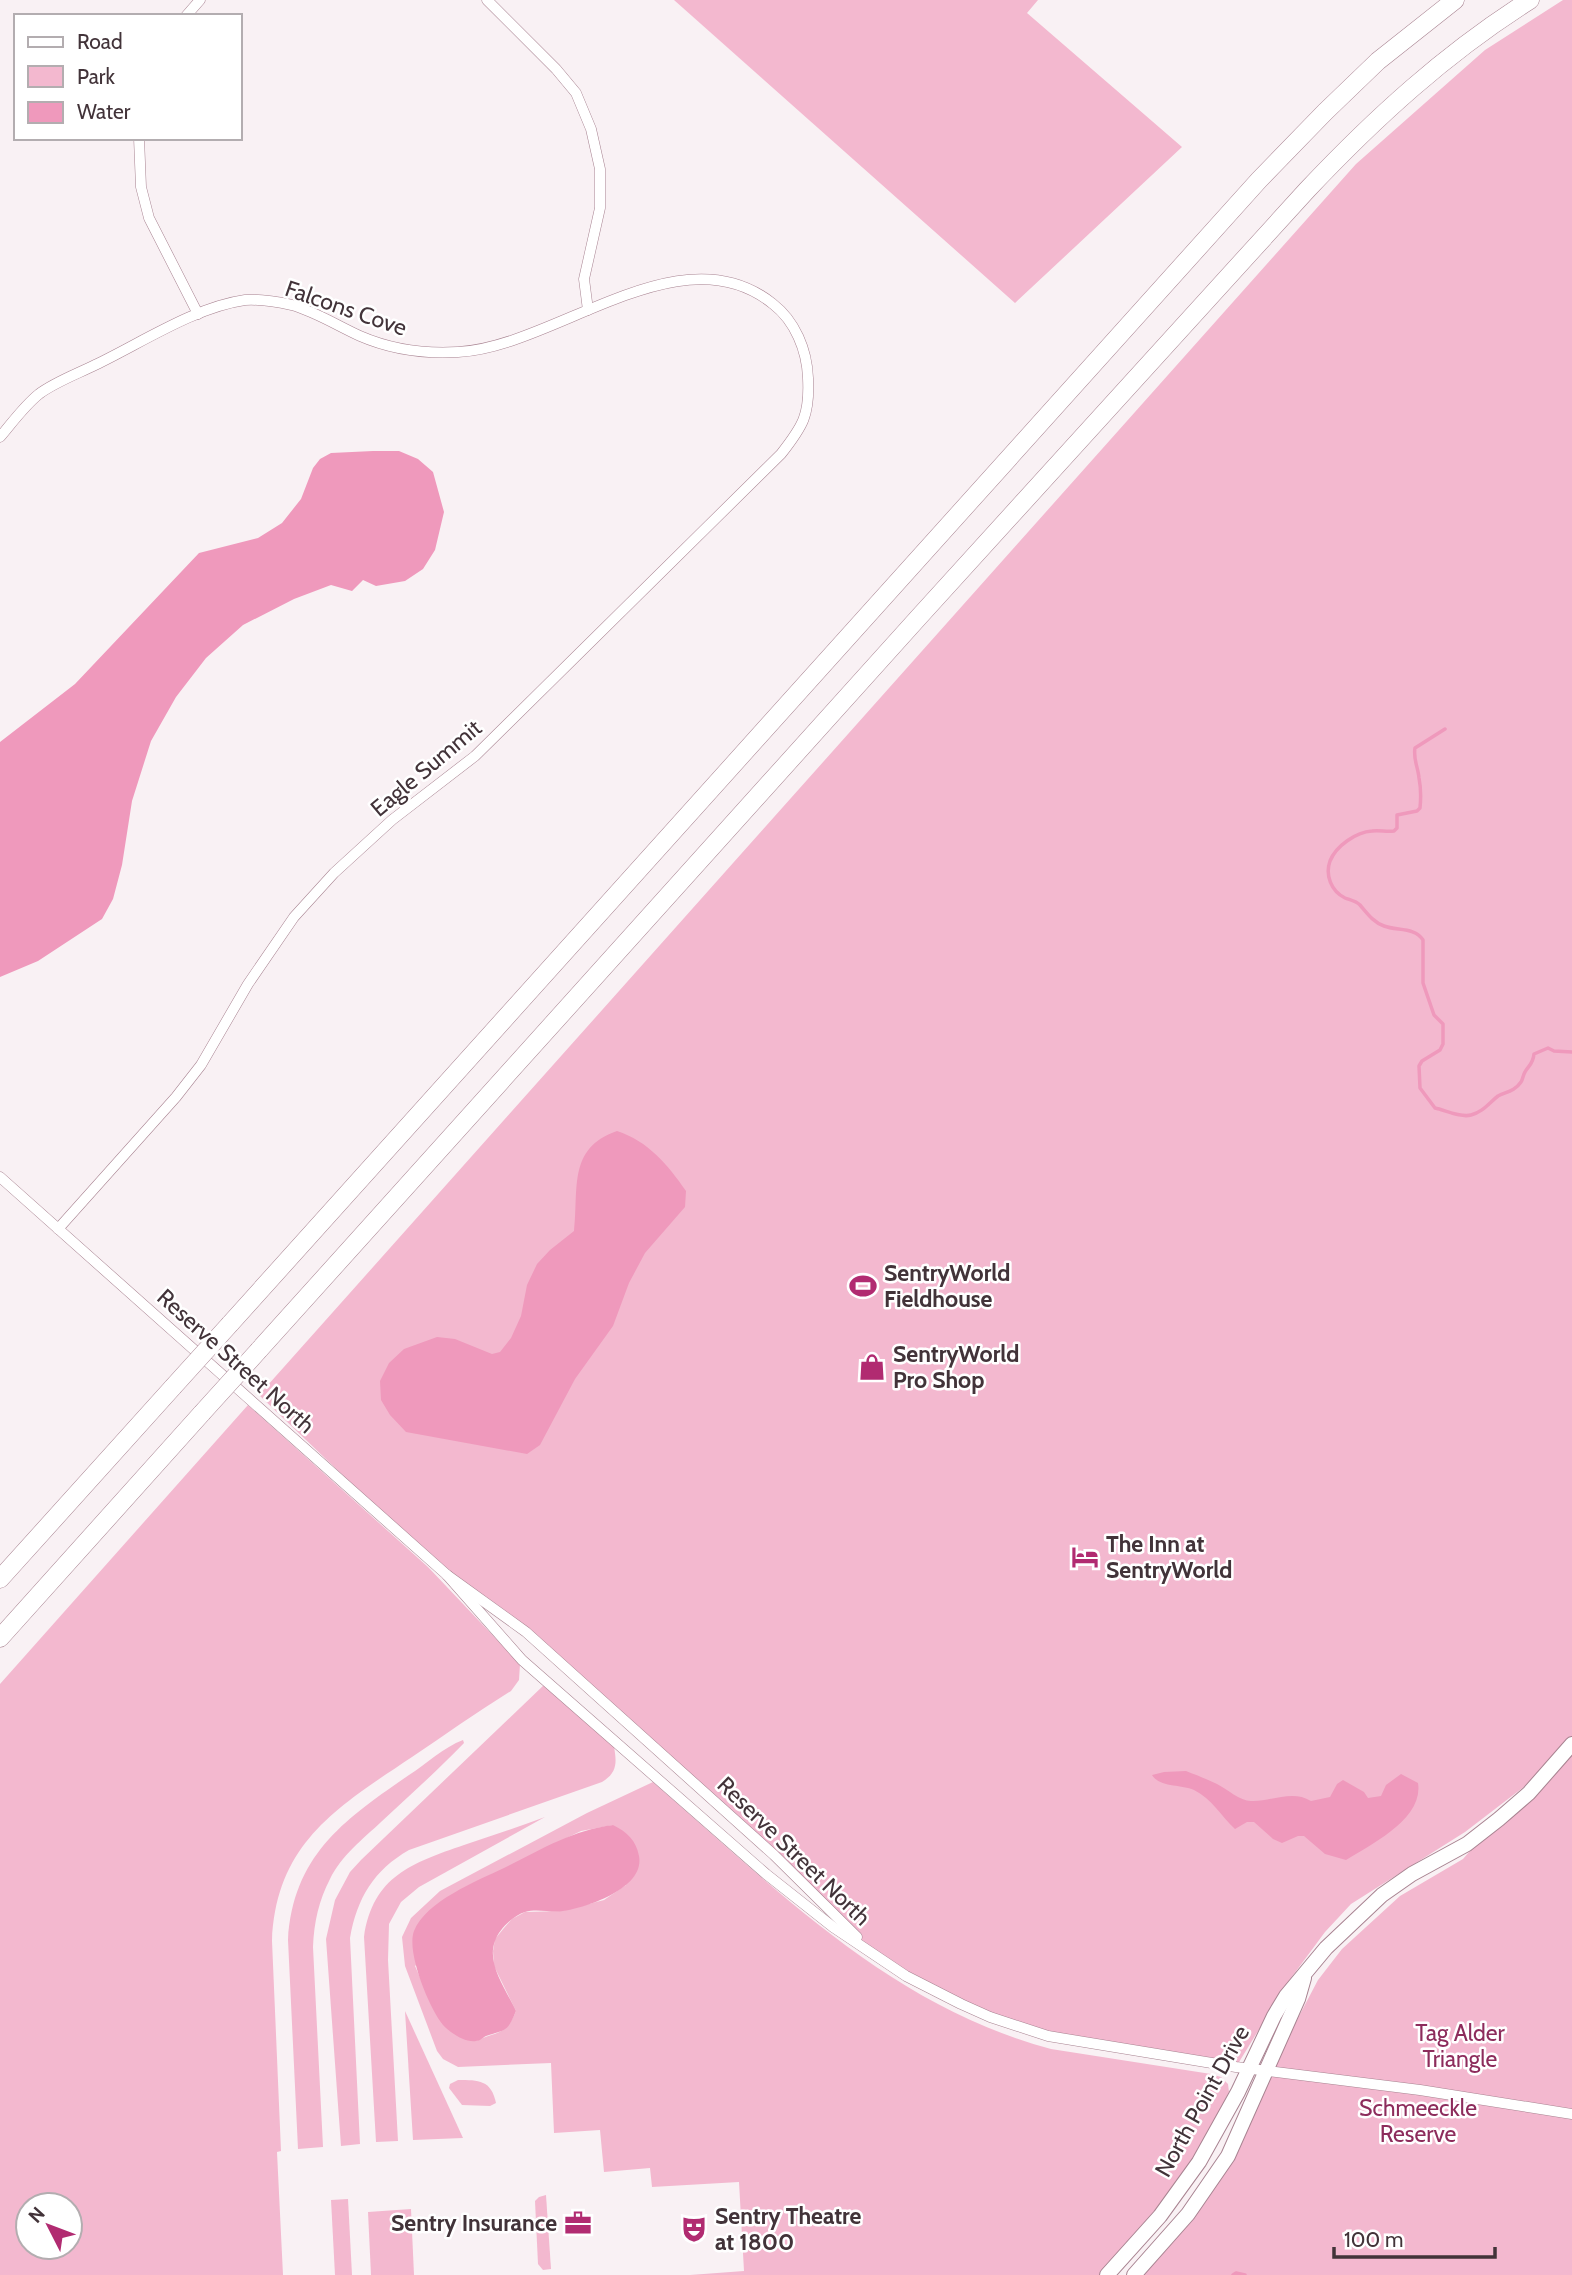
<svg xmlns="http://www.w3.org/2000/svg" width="1572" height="2275" font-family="Cabin,sans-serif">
  <rect width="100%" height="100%" fill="#f9f1f4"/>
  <g fill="#f3b8cf" fill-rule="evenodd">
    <polygon points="674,0 1038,0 1027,13 1182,147 1015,303"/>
    <polygon points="1563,0 1572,0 1572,2275 1134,2275 1211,2183 1318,1980 1342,1949 1400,1896 1463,1859 1529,1783 1465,1832 1351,1904 1325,1932 1288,1982 1236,2067 1048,2036 990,2017 872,1952 774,1855 559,1663 447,1575 259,1395 1356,164 1485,50"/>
    <path d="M248 1405 428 1567 520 1664 519 1680 511 1691C477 1712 445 1735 412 1757 339 1806 276 1842 272 1941L281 2151 277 2152 283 2275H0V1684ZM28 2205H70V2247H28Z"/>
    <path d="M545 1684 614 1747C617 1763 617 1773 602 1782L409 1850C374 1870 357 1898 350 1938L360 2144 341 2146 326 1939 335 1900 350 1872 361 1860Z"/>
    <path d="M463 1740 464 1743C437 1771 409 1796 381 1822 363 1839 341 1856 330 1879 319 1900 314 1922 313 1947L323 2147 298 2149 288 1940C293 1855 345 1819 409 1775 426 1764 444 1747 463 1740Z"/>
    <path d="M653 1782C775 1888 890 2006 1051 2049L1211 2074 1221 2077 1228 2084 1229 2092 1196 2157 1150 2217 1099 2275H690L744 2271 739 2182 652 2187 650 2168 604 2172 600 2130 554 2133 551 2063 458 2067 443 2059 437 2051 405 1966 402 1937 411 1918 440 1891 587 1813ZM613 1825 626 1885 604 1900 562 1911 525 1912 512 1919 504 1928 495 1939 493 1951 494 1966 516 2011C506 2036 497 2031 476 2041L434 2009 415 1966 542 1850 581 1831Z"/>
    <path d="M545 1817 419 1887 401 1902 389 1924 388 1960 398 2141 376 2142 364 1937C373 1876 412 1863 464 1845 491 1836 518 1827 545 1817Z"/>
    <polygon points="405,2011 463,2138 413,2140"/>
    <path d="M458 2080C479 2080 491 2080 496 2103L490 2106 462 2105 449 2088 450 2084Z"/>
    <polygon points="546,2195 551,2269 543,2270 538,2264 535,2201 539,2197"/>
    <polygon points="348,2199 352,2275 335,2275 331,2200"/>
    <polygon points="411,2209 414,2275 371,2275 368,2212"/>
  </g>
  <g fill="#ef99bc">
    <polygon points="373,451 399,451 418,459 433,472 444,512 435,550 423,569 405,581 376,586 363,580 352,591 331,585 294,599 243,625 206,658 176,697 151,741 132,801 122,865 113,899 102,919 38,961 0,977 0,742 75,684 199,553 258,538 282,523 301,499 313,468 320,459 331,453"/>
    <path d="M617 1131C648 1141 668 1165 686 1191L685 1207 645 1253 629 1283 613 1326 575 1379 540 1445 527 1454 406 1432 390 1415 381 1400 380 1381 389 1363 404 1349 437 1337 455 1339 492 1354 500 1352 511 1338 521 1316 527 1285 537 1264 550 1250 574 1231C579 1190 567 1148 617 1131Z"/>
    <path d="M1186 1771C1196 1775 1207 1779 1217 1784 1227 1789 1240 1801 1251 1801 1271 1802 1292 1789 1311 1801L1330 1797 1337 1784 1343 1780 1364 1792 1368 1798 1381 1796 1386 1785 1401 1774 1418 1783C1424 1819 1370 1845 1346 1860L1325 1854 1304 1836H1298L1282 1843 1273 1839 1254 1822H1247L1235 1829C1221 1816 1212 1799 1194 1790 1181 1784 1160 1788 1152 1775L1164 1772Z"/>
    <path d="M613 1825C627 1832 636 1840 639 1856 645 1888 588 1907 563 1911 551 1913 537 1908 525 1912 514 1915 499 1929 495 1941 486 1964 507 1991 516 2011 507 2033 506 2029 486 2036 482 2038 480 2041 476 2041 466 2043 450 2033 443 2025 429 2008 406 1952 414 1931 426 1901 477 1881 504 1868 540 1850 573 1830 613 1825Z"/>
  </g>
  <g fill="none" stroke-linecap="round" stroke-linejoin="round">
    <g stroke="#ef99bc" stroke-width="3.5">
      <path d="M1445 729 1415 748C1413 759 1418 767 1419 778 1421 788 1421 798 1420 808L1417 811 1397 815V828L1394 831C1386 832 1380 830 1372 831 1356 832 1336 846 1330 861 1325 875 1331 891 1345 898 1350 900 1356 901 1360 905 1367 913 1373 922 1384 926 1397 931 1415 927 1423 940V983L1434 1015 1443 1024V1044L1440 1050 1422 1061 1419 1066 1420 1088 1435 1108C1445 1110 1461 1118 1471 1115 1483 1112 1489 1103 1498 1096 1506 1092 1515 1091 1521 1082 1523 1079 1523 1075 1525 1072 1529 1065 1533 1064 1534 1054L1548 1048 1554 1051 1572 1052"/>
      <polyline points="1233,2275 1236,2273 1245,2275"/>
    </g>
    <defs>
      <g id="street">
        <polyline points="487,0 556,69 576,93 591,129 600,169 600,208 584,279 588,310"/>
        <polyline points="186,16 200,0"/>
        <polyline points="139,138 141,187 149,218 198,314"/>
        <path d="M0 437C12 423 24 406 39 394 55 382 77 374 95 365 141 343 195 307 245 300 260 299 278 302 292 305 316 312 338 326 360 336 390 349 425 354 458 352 556 347 681 229 773 304 795 321 807 350 808 378 810 415 803 426 781 454L475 756 392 820 334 873 294 917 248 984 201 1065 176 1097 58 1229"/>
        <polyline points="0,1177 447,1575 526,1632 774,1855 857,1937"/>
        <polyline points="447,1575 522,1660 766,1874 833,1927 906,1976 961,2004 990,2017 1048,2036 1236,2067 1420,2090 1572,2114"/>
      </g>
      <g id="secondary">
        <polyline points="1107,2275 1160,2216 1199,2162 1238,2092 1274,2016 1286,1996 1326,1948 1382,1895 1412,1874 1467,1844 1499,1819 1529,1793 1572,1744"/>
        <polyline points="1134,2275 1188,2214 1228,2156 1298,1999 1304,1978"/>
      </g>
      <g id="highway">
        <polyline points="230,1324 1259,180 1325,112 1378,61 1455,0"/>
        <path d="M259 1350 918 618 1307 190C1375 118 1446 53 1530 0"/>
        <polyline points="0,1579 173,1387"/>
        <polyline points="0,1638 202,1413"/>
      </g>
    </defs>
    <use href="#street" stroke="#a88391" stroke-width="11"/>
    <use href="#secondary" stroke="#a88391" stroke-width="16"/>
    <use href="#highway" stroke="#a88391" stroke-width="19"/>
    <use href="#street" stroke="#fff" stroke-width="10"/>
    <use href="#secondary" stroke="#fff" stroke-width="14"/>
    <use href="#highway" stroke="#fff" stroke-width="18"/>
    <defs>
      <g id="highway-bridge">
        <polyline points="173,1387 230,1324"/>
        <polyline points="202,1413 259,1350"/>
      </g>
    </defs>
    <use href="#highway-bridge" stroke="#a88391" stroke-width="19" stroke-linecap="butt"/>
    <use href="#highway-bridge" stroke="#fff" stroke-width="18"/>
  </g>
  <defs>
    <symbol id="stadium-bare" viewBox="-9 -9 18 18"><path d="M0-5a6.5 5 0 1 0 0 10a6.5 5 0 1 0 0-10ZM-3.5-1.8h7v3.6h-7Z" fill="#b12b71" stroke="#fff" stroke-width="2.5" paint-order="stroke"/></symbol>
    <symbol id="shop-bare" viewBox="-9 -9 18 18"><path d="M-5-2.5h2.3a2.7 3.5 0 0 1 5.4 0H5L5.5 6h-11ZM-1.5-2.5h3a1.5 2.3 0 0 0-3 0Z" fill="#b12b71" stroke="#fff" stroke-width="2.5" paint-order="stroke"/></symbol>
    <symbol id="hotel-bare" viewBox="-9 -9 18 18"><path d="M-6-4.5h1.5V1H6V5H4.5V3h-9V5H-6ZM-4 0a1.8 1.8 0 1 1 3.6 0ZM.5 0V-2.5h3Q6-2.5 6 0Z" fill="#b12b71" stroke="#fff" stroke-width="2.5" paint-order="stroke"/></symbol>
    <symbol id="office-bare" viewBox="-9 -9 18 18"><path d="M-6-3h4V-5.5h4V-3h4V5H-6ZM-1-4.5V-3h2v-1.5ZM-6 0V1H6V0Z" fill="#b12b71" stroke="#fff" stroke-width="2.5" paint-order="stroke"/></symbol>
    <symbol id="theatre-bare" viewBox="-9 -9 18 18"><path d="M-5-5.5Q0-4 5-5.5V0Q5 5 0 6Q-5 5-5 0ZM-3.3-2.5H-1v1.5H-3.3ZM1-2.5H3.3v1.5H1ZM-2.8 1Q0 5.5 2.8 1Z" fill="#b12b71" stroke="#fff" stroke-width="2.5" paint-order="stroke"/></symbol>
  </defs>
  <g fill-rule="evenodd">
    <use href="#stadium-bare" x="844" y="1267" width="38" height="38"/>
    <use href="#shop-bare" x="853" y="1348" width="38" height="38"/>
    <use href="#hotel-bare" x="1066" y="1538" width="38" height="38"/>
    <use href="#office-bare" x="559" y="2204" width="38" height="38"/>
    <use href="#theatre-bare" x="675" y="2210" width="38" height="38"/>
  </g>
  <g text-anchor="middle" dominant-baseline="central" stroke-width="5" stroke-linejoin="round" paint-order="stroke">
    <g font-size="23" fill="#423339" stroke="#fff">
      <text transform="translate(346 308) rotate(19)">Falcons Cove</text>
      <text transform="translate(426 768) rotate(-40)">Eagle Summit</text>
      <text transform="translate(236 1361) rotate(42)">Reserve Street North</text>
      <text transform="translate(794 1851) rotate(44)">Reserve Street North</text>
      <text transform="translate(1202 2101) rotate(-61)">North Point Drive</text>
    </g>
    <g font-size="23" font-weight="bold" fill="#423339" stroke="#fff" text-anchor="start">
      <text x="884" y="1273">SentryWorld<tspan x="884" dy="26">Fieldhouse</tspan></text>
      <text x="893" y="1354">SentryWorld<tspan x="893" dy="26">Pro Shop</tspan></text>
      <text x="1106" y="1544">The Inn at<tspan x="1106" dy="26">SentryWorld</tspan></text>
      <text x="715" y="2216">Sentry Theatre<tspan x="715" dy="26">at 1800</tspan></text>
      <text x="557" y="2223" text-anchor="end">Sentry Insurance</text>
    </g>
    <g font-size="23" fill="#8d2c5c" stroke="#fff">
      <text x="1460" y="2033">Tag Alder<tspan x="1460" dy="26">Triangle</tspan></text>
      <text x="1418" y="2108">Schmeeckle<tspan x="1418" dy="26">Reserve</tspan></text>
    </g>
  </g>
  <rect x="14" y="14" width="228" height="126" fill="#ffffff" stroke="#b3adb0" stroke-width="2"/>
  <rect x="28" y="37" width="35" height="10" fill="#ffffff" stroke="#b3adb0" stroke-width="2"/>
  <text x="77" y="49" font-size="21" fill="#423339">Road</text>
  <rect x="28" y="66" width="35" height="21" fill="#f3b8cf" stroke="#b3adb0" stroke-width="2"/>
  <text x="77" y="84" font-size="21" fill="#423339">Park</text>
  <rect x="28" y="102" width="35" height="21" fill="#ef99bc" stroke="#b3adb0" stroke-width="2"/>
  <text x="77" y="119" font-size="21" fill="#423339">Water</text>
  <g transform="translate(49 2226) rotate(312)"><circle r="33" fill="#ffffff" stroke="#b3adb0" stroke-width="2"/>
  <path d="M0-5L12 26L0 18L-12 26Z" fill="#b12b71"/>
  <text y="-10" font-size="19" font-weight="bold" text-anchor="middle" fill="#423339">N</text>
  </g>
  <path d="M1334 2247v10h161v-10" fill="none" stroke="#423339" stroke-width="3.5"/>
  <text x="1344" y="2247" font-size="21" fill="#423339" stroke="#ffffff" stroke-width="5" paint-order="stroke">100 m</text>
</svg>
